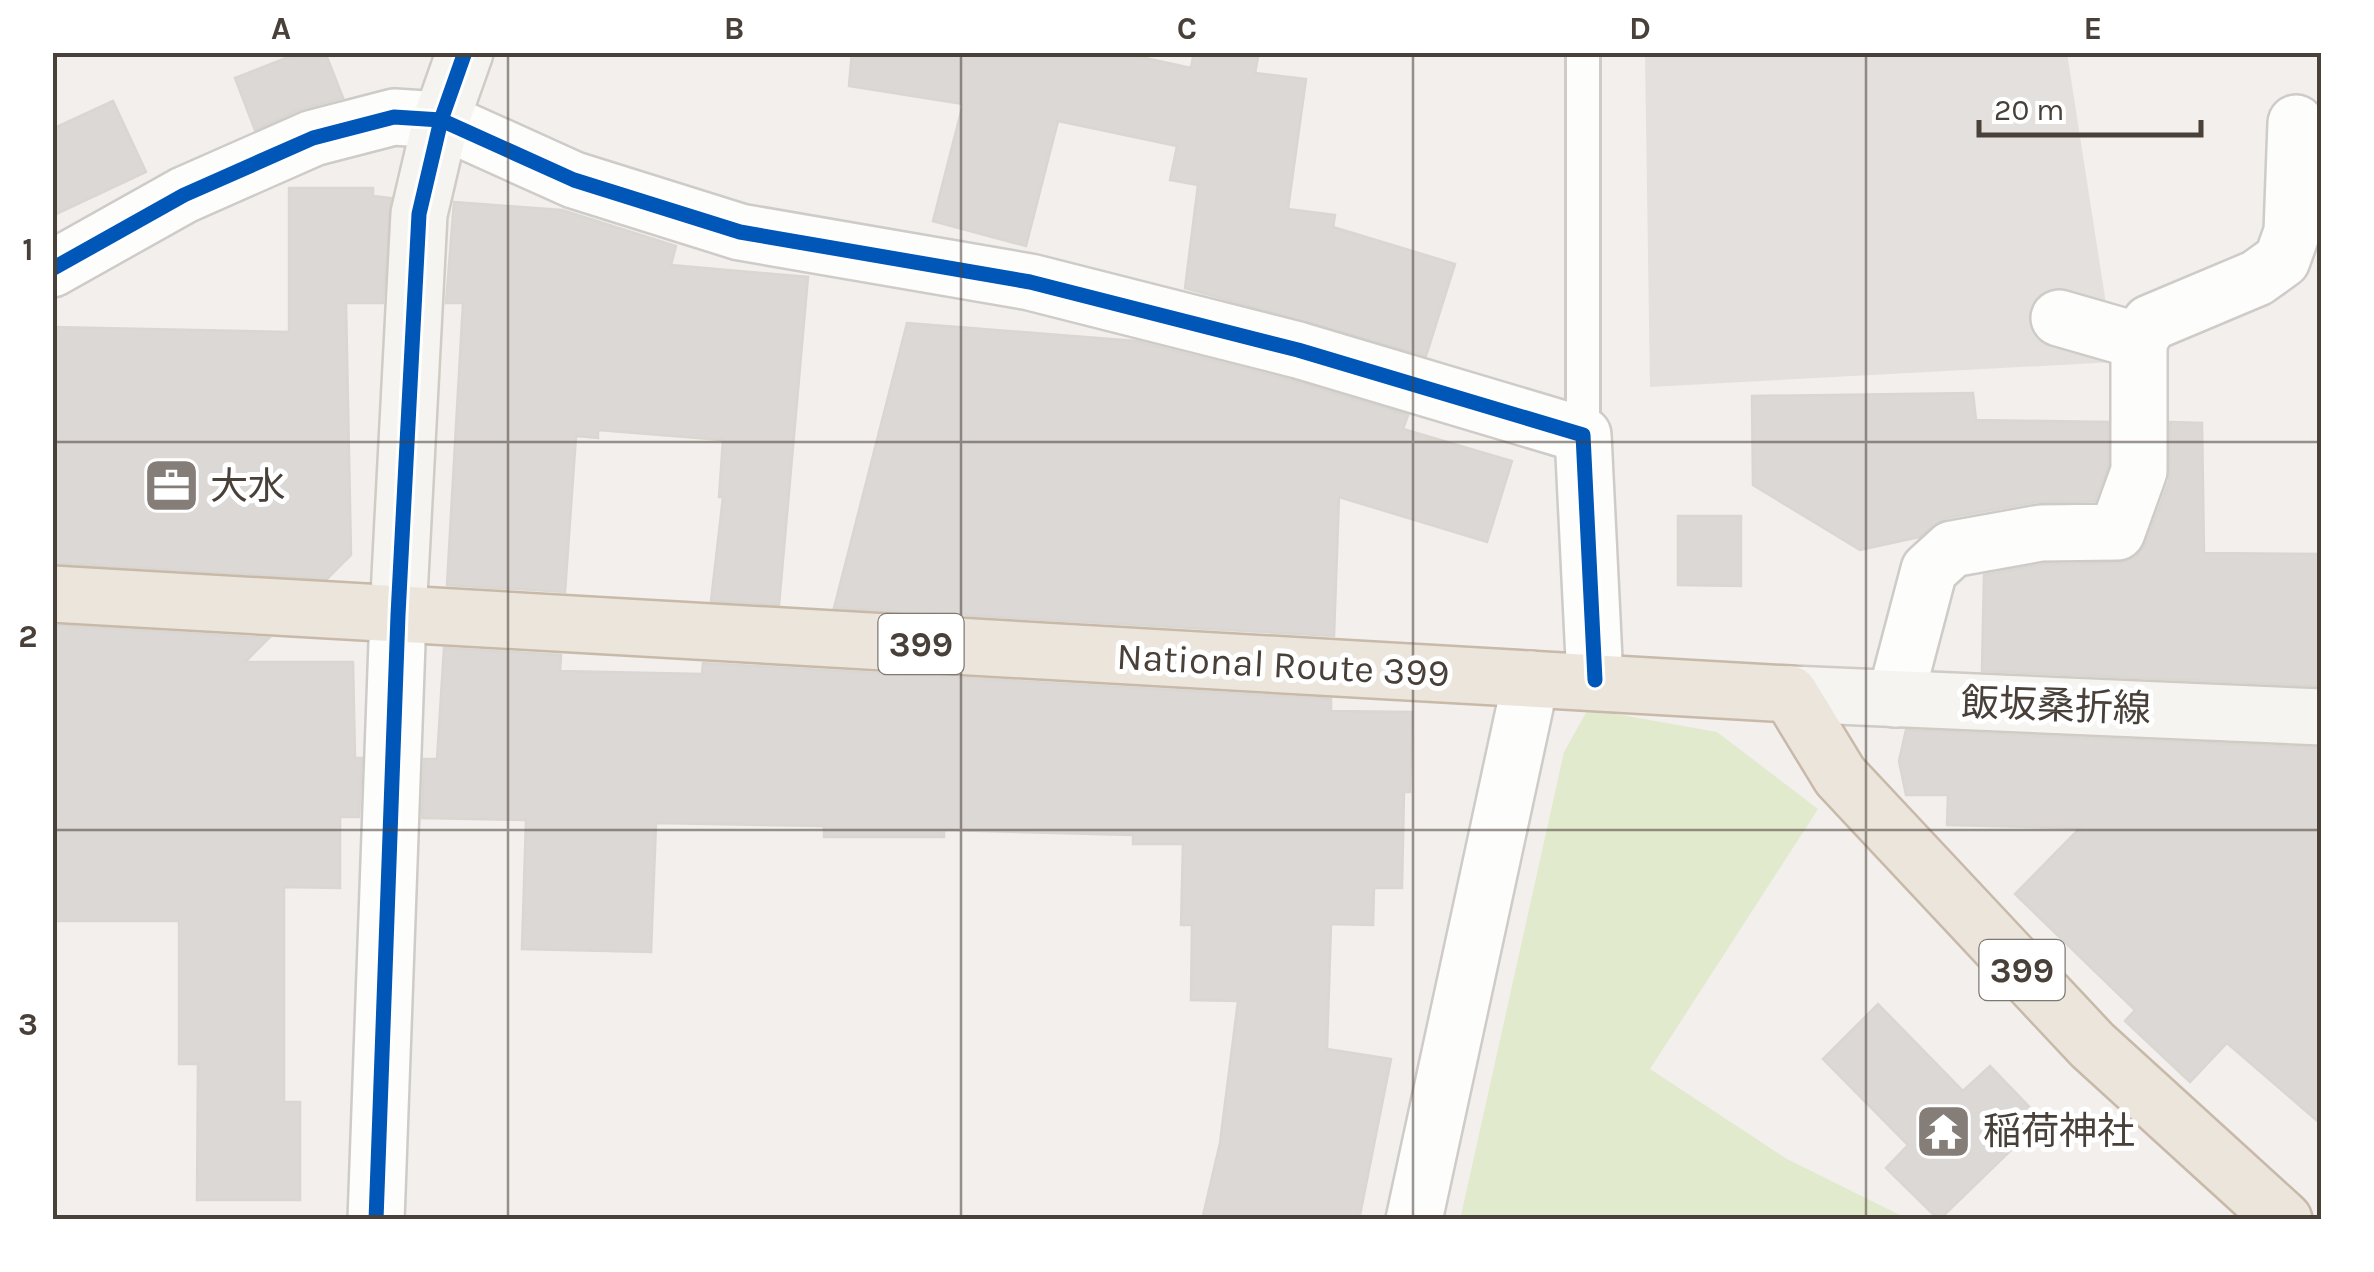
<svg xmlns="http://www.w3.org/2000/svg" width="2374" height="1272" font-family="Karla,'Noto Sans JP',sans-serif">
  <rect width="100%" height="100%" fill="#f2efec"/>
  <polygon fill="#e2eace" points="1588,709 1717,732 1818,809 1650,1069 1787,1159 1908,1219 1460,1220 1564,752"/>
  <polygon fill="#e4e0dd" points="1645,53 2067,53 2115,362 1650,387"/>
  <g fill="#dcd8d5" stroke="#dad6d2" stroke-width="2.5">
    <polygon points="301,52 325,52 343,98 301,109 255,130 235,78"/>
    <polygon points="852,52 1118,52 1191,68 1194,52 1259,52 1255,73 1306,79 1288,209 1335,215 1333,227 1455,264 1426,356 1185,288 1198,185 1170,180 1177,146 1058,121 1026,246 933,221 963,104 849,86"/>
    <polygon points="113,101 146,172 52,216 52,129"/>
    <polygon points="289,188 373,188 373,196 391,198 383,303 346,303 351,555 327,579 52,563 52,327 289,332"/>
    <polygon points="454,202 562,210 676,246 671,265 808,277 779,605 711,601 723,497 719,497 723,440 598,430 598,438 576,436 565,592 447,585 463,303 446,303"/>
    <polygon points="907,323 1136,341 1290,380 1408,415 1403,429 1512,461 1487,542 1339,497 1334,636 834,608"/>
    <polygon points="1973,393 1976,420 2108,422 2108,466 2095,501 2036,502 1946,518 1919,537 1860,550 1753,485 1752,396"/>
    <polygon points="2170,422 2202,423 2204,553 2321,554 2322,686 1982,671 1984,575 2044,564 2117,563 2136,557 2146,543 2169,481"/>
    <polygon points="1678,516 1741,516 1741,586 1678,585"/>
    <polygon points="52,625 269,638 245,662 353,662 355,758 362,758 359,817 340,817 340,888 284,887 284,1102 300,1102 300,1200 197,1200 198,1064 179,1064 179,921 52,921"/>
    <polygon points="444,648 561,655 560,671 702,674 703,663 1331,699 1331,711 1412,712 1410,792 1404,792 1402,888 1374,888 1373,925 1331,924 1327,1049 1391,1059 1359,1220 1202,1220 1220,1143 1238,1001 1191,1000 1192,925 1181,925 1183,844 1133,844 1133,835 944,830 944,837 824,837 824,826 656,823 651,952 522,949 526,820 422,818 424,759 437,759"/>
    <polygon points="1906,730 2322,748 2322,1125 2227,1043 2190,1082 2125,1021 2135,1010 2015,894 2080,828 1947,825 1948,795 1906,795 1899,761"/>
    <polygon points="1878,1004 1963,1091 1990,1066 2042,1120 1939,1220 1886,1168 1908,1145 1823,1059"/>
  </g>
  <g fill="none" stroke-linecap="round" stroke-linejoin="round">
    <defs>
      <polyline id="lane" points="1583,52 1583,435"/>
      <g id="street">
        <polyline points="52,269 184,195 313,138 394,117 441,120 574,180 740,232 1030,282 1298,350 1583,435 1595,680"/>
        <polyline points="2059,318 2139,341"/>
        <polyline points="1895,699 1929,570 1952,549 2041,533 2117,532 2139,471 2139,341 2150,323 2257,278 2282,260 2292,232 2296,123"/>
        <polyline points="376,1220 398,615"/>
        <polyline points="1414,1220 1531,679"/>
      </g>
      <g id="secondary">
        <polyline points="398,615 419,214 441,120 465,52"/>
        <polyline points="1790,694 2322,717"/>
      </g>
      <polyline id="highway" points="52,594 1790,694 1840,776 2092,1045 2284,1220"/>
    </defs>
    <use href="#lane" stroke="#cecbc8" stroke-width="38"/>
    <use href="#street" stroke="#cecbc8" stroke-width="60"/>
    <use href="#secondary" stroke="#d0cbc4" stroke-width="60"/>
    <use href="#highway" stroke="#c8b9a9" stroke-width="60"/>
    <use href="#lane" stroke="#fdfdfc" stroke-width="32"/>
    <use href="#street" stroke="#fdfdfc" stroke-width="55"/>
    <use href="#secondary" stroke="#f6f4f0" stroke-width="55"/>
    <use href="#highway" stroke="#ebe5dc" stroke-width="55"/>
    <defs>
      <g id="cycleway">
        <polyline points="52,269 184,195 313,138 394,117 441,120 574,180 740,232 1030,282 1298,350 1583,435 1595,680"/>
        <polyline points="376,1220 398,615 419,214 441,120 465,52"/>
      </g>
    </defs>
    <use href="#cycleway" stroke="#fff" stroke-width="21"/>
    <use href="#cycleway" stroke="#0057b8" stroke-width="15"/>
  </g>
  <path fill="none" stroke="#484039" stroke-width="2.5" stroke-opacity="0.55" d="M508 52V1220M961 52V1220M1413 52V1220M1866 52V1220M52 442H2322M52 830H2322"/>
  <defs>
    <symbol id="office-square" viewBox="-11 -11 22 22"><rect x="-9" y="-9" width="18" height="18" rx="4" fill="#847d78" stroke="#fff"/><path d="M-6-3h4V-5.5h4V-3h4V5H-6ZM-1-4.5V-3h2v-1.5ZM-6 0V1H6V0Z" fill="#fff"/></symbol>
    <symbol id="temple-square" viewBox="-11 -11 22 22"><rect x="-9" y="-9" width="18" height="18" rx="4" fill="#847d78" stroke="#fff"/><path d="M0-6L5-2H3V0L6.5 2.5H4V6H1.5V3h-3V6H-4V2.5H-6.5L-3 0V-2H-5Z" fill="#fff"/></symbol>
  </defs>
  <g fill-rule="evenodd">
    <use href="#office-square" x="140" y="454" width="63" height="63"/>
    <use href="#temple-square" x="1912" y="1100" width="63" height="63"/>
  </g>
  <g text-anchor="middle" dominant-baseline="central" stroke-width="10" stroke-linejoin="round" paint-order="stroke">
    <g fill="#fff" stroke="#7f7974" stroke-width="2.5">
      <rect x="878.5" y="614" width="85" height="60" rx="8"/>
      <rect x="1979.5" y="940" width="85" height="60" rx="8"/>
    </g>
    <g font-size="35" font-weight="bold" fill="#484039">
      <text x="921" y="644">399</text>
      <text x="2022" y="970">399</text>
    </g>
    <g font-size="38" fill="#484039" stroke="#fff" text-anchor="start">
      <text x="210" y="486">大水</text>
      <text x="1983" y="1131">稲荷神社</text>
    </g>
    <g font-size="38" fill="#484039" stroke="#fff">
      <text transform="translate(1283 665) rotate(3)">National Route 399</text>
      <text transform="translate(2056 706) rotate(2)">飯坂桑折線</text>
    </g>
  </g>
  <rect width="2374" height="1272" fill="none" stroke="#ffffff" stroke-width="110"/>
  <path d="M1979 120v15h222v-15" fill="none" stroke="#484039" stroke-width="5"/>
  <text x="1994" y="120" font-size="30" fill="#484039" stroke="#ffffff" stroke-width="8" paint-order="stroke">20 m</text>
  <rect x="55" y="55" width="2264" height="1162" fill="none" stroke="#484039" stroke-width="4"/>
  <g font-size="32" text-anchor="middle" font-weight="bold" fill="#484039">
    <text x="281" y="39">A</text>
    <text x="734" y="39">B</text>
    <text x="1187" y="39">C</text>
    <text x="1640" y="39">D</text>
    <text x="2093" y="39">E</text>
    <text x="28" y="260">1</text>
    <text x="28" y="647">2</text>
    <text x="28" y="1035">3</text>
  </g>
</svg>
